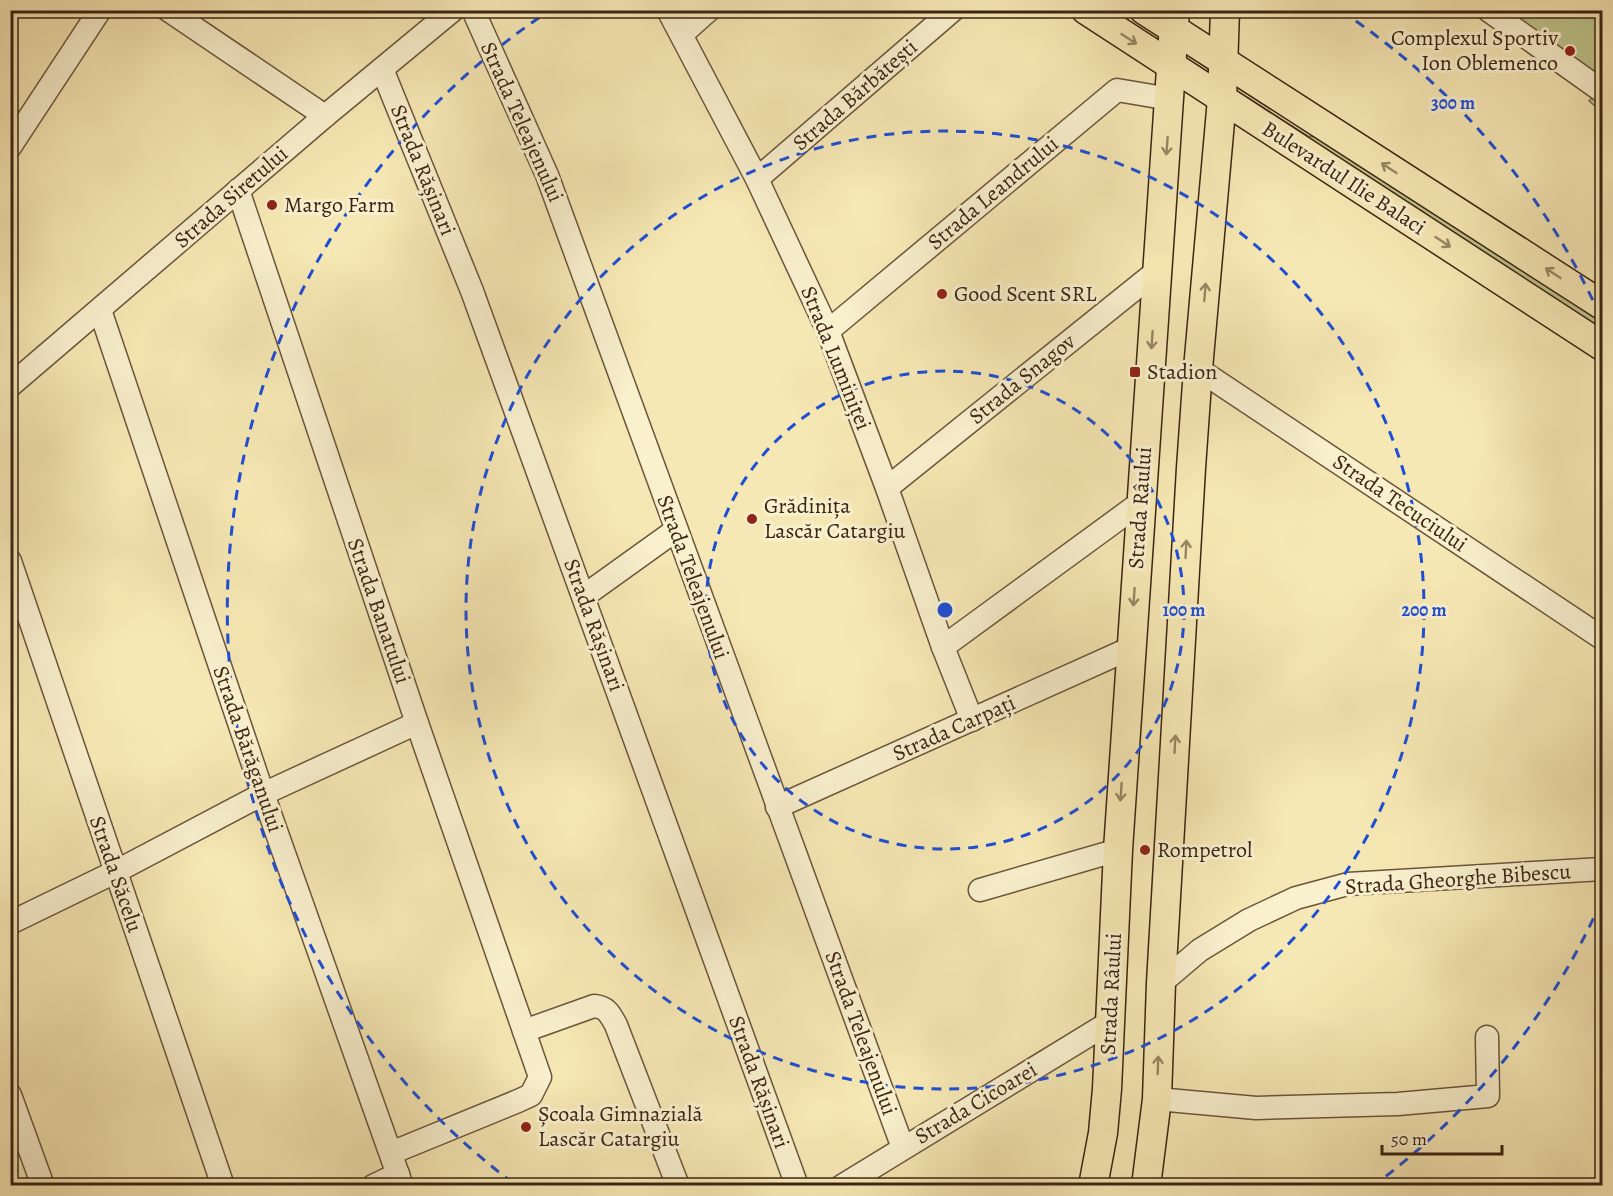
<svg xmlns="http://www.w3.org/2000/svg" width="1613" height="1196" font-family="Alegreya,serif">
  <rect width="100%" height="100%" fill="#f6e8b4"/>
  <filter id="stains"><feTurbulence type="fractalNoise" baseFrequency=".00333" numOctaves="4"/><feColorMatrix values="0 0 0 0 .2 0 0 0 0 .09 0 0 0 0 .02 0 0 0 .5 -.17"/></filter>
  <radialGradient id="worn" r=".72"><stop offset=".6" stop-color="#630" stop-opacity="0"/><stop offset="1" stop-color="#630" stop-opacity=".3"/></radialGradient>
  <g fill="#bdc58c" stroke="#7c7450" stroke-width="1.5">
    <polygon points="1478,11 1602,11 1602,112 1589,101 1596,93"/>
    <polygon points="1248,98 1308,136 1324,138 1602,318 1602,337 1244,100"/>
  </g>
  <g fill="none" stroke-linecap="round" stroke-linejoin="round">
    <defs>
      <g id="minor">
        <polyline points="168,10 325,116"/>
        <polyline points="473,10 547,175 903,1148"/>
        <polyline points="668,10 757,179 828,331 887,488 943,647 972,720"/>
        <polyline points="1488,10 1602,91"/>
        <polyline points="682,34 709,10"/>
        <polyline points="382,69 472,291 797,1186"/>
        <polyline points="10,147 100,10"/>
        <polyline points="757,179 953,10"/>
        <polyline points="238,190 417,723 540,1077 531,1095 518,1101 391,1153"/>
        <polyline points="100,310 263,794 402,1186"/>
        <polyline points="828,331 1117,90 1170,99"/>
        <polyline points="1198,369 1602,638"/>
        <polyline points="10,386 325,116 453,10"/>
        <polyline points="887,488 1157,271"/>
        <polyline points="10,561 223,1186"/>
        <polyline points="584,596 676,530"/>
        <polyline points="943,647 1140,503"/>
        <polyline points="777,807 1131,648"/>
        <polyline points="980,890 1118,850"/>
        <polyline points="10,923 115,872 263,794 417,723"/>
        <polyline points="1161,983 1200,950 1249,920 1296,898 1348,884 1602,869"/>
        <path d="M524 1031 594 1006C607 1007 610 1014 616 1025L678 1186"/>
        <polyline points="10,1095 43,1186"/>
        <polyline points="1157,1099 1256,1108 1398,1104 1488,1096 1487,1037"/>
        <polyline points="373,1186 398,1174"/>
        <polyline points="842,1186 1110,1022"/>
      </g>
      <g id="major">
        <polyline points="1086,10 1602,346"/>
        <polyline points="1144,10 1602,305"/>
        <polyline points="1093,1186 1103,1133 1107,1089 1118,850 1175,10"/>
        <polyline points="1146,1186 1157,1099 1161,983 1191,468 1198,369 1222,99 1225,10"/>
      </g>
    </defs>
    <use href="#minor" stroke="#6a553c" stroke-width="25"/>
    <use href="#major" stroke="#3b2414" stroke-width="31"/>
    <use href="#minor" stroke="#f9f0ce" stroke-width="22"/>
    <use href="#major" stroke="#f6e8b4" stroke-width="28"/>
  </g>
  <defs><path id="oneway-shaft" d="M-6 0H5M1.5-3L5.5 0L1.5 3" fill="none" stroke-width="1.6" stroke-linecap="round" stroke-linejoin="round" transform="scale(1.5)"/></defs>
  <g stroke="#988664">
    <use href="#oneway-shaft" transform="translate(1129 39) rotate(33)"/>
    <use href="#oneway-shaft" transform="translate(1167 146) rotate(94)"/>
    <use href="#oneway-shaft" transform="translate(1389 168) rotate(-147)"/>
    <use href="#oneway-shaft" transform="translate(1443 242) rotate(33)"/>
    <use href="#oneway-shaft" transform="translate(1553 273) rotate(-147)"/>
    <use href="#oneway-shaft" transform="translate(1205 292) rotate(-85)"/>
    <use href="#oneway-shaft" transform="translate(1152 340) rotate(94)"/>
    <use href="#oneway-shaft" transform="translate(1186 549) rotate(-87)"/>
    <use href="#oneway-shaft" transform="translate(1134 597) rotate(94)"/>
    <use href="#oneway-shaft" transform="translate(1175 744) rotate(-87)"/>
    <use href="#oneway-shaft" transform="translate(1121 792) rotate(94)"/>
    <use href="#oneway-shaft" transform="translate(1158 1065) rotate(-88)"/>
  </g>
  <g fill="none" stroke="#1d4ed8" stroke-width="3" stroke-dasharray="10 8">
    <circle cx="945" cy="610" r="239"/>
    <circle cx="945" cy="610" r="479"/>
    <path d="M1601 902A718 718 0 0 1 1377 1183M513 1183A718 718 0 0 1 549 11M1341 11A718 718 0 0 1 1601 318"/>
  </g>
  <g fill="#8f2418" stroke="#f9f0ce" stroke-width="2">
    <circle cx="1570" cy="51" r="6"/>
    <circle cx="272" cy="205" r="6"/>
    <circle cx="942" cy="294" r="6"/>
    <rect x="1129" y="366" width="12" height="12" rx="3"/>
    <circle cx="752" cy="519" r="6"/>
    <circle cx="1145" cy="850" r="6"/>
    <circle cx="526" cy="1127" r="6"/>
  </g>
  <g text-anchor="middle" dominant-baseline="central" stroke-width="6" stroke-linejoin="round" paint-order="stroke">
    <g font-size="22" fill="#3b2414" stroke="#f9f0ce" text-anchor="start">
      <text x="1558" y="38" text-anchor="end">Complexul Sportiv<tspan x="1558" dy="25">Ion Oblemenco</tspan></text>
      <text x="284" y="205">Margo Farm</text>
      <text x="954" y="294">Good Scent SRL</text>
      <text x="1147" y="372">Stadion</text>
      <text x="764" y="506">Grădinița<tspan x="764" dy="25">Lascăr Catargiu</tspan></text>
      <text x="1157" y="850">Rompetrol</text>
      <text x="538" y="1114">Școala Gimnazială<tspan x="538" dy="25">Lascăr Catargiu</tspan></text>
    </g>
    <g font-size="22" fill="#3b2414" stroke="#f9f0ce">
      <text transform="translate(855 95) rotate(-41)">Strada Bărbătești</text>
      <text transform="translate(522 122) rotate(66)">Strada Teleajenului</text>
      <text transform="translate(423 170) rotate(68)">Strada Rășinari</text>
      <text transform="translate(1344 178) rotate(33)">Bulevardul Ilie Balaci</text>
      <text transform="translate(993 193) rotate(-40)">Strada Leandrului</text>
      <text transform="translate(231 197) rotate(-41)">Strada Siretului</text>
      <text transform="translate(836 358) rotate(68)">Strada Luminiței</text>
      <text transform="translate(1022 379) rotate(-39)">Strada Snagov</text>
      <text transform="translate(1400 503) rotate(34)">Strada Tecuciului</text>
      <text transform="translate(1140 508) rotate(-86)">Strada Râului</text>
      <text transform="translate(693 577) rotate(70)">Strada Teleajenului</text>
      <text transform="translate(379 611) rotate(71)">Strada Banatului</text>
      <text transform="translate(594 625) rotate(70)">Strada Rășinari</text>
      <text transform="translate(954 728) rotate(-24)">Strada Carpați</text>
      <text transform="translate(248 749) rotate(71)">Strada Bărăganului</text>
      <text transform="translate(116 874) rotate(71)">Strada Săcelu</text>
      <text transform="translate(1458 879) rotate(-4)">Strada Gheorghe Bibescu</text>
      <text transform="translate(1111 994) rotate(-87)">Strada Râului</text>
      <text transform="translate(861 1033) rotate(70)">Strada Teleajenului</text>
      <text transform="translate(759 1082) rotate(70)">Strada Rășinari</text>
      <text transform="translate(976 1103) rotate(-31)">Strada Cicoarei</text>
    </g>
  </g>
  <circle cx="945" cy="610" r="9" fill="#1d4ed8" stroke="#f9f0ce" stroke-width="3"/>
  <g font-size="18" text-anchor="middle" font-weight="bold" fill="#1d4ed8" stroke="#f9f0ce" stroke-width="6" stroke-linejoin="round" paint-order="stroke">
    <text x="1453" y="109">300 m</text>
    <text x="1184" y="616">100 m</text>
    <text x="1424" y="616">200 m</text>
  </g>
  <rect width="1613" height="1196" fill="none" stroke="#f6e8b4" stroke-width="36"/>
  <rect x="12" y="12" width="1589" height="1172" fill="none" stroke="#3b2414" stroke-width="3"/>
  <rect x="18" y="18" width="1577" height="1160" fill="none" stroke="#3b2414" stroke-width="1.5"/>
  <path d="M1382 1145v9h120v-9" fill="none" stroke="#3b2414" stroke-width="3"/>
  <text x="1391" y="1145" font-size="18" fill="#3b2414" stroke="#f9f0ce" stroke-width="4.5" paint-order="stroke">50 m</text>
  <rect width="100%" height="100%" filter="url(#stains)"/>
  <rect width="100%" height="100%" fill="url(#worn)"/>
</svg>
